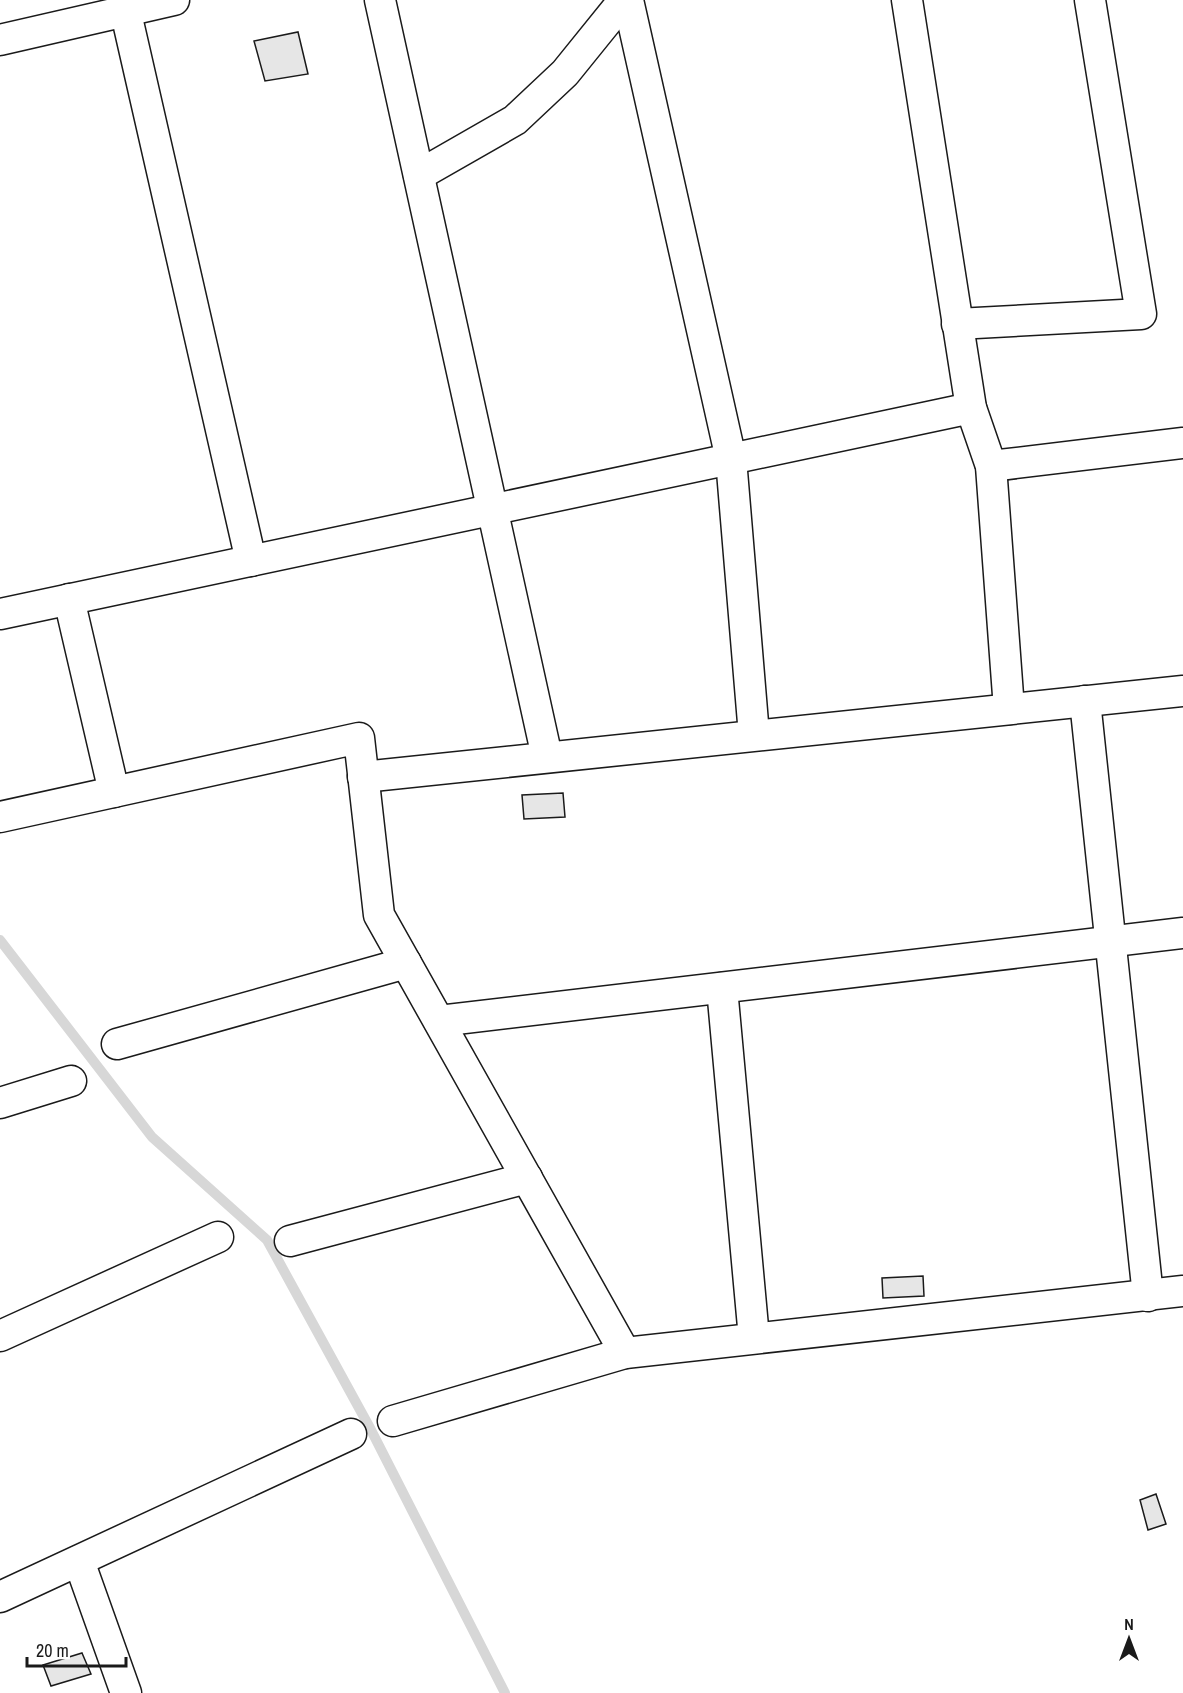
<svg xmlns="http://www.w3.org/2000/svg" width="1183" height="1693" font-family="'Archivo Narrow',sans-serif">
  <rect width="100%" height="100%" fill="#fff"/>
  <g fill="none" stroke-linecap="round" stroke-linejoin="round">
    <polyline stroke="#d7d7d7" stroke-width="10" points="0,940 152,1137 267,1240 370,1428 505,1693"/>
  </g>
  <g fill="#e6e6e6" stroke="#1a1a1a" stroke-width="1.5">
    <polygon points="298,32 308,74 265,81 254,41"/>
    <polygon points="563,793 565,817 524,819 522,795"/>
    <polygon points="923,1276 924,1296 883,1298 882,1278"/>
    <polygon points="1156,1494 1166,1524 1148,1530 1140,1500"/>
    <polygon points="82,1653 91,1674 51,1686 43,1665"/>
  </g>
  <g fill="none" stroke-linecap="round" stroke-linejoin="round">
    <defs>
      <g id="minor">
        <polyline points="123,0 251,561"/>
        <polyline points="380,0 547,757"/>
        <polyline points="628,0 731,459 754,735"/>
        <polyline points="907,0 971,408 991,466 1009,709"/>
        <polyline points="0,40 174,0"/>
        <polyline points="419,175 515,120 565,73 624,0"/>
        <polyline points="957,324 1141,314 1090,0"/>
        <polyline points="991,466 1183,443"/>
        <polyline points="69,599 114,792"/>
        <polyline points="0,614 971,408"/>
        <polyline points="1085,701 1148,1296"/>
        <polyline points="363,777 1183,691"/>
        <polyline points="0,817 359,738 379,915 625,1353"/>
        <polyline points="722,988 754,1338"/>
        <polyline points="439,1021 1183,933"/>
        <polyline points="117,1044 406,963"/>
        <polyline points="0,1103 71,1081"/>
        <polyline points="290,1241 527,1178"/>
        <polyline points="0,1336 218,1237"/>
        <polyline points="393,1421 625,1353 1183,1291"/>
        <polyline points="79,1561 126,1693"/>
        <polyline points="0,1597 351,1434"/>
      </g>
    </defs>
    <use href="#minor" stroke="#1a1a1a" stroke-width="33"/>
    <use href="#minor" stroke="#fff" stroke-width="30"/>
  </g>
  <g transform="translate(1129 1639)" stroke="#ffffff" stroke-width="4.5" paint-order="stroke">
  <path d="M0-4.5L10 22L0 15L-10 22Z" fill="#1a1a1a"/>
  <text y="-9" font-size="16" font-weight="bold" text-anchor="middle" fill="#1a1a1a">N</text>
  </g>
  <path d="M27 1657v9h99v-9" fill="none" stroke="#1a1a1a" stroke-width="3"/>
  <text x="36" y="1657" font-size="18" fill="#1a1a1a" stroke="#ffffff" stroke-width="4.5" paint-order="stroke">20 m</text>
</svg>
